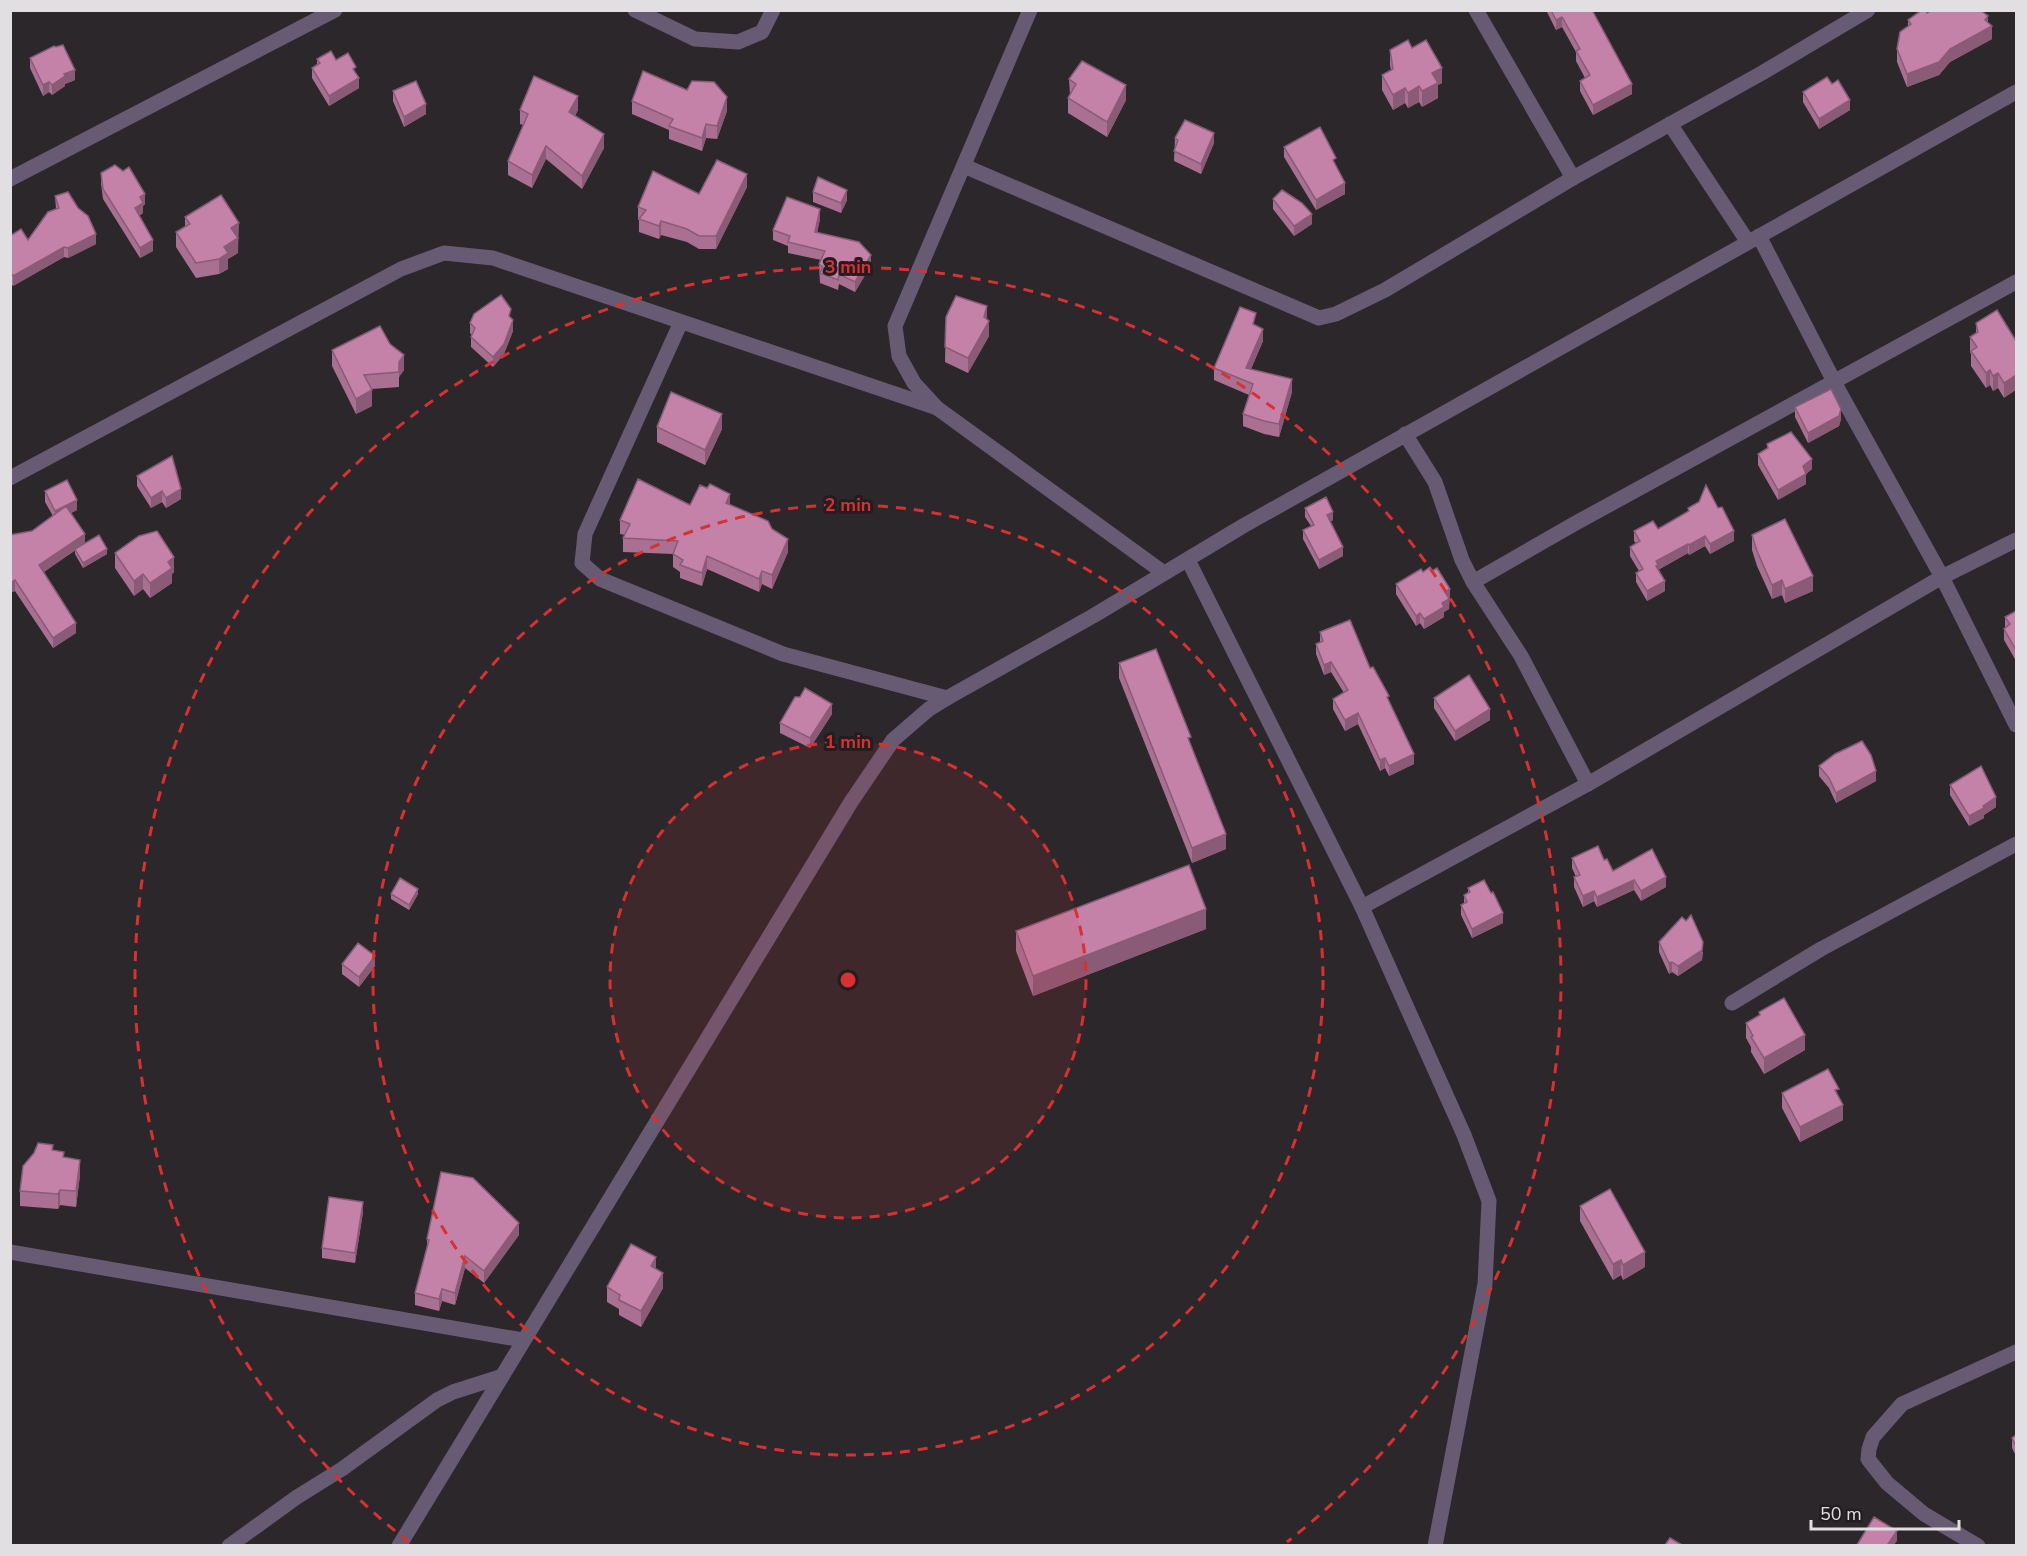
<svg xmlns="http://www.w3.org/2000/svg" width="2027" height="1556" font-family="'Nunito Sans',sans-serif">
  <rect width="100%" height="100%" fill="#2b272b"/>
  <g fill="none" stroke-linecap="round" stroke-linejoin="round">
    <g stroke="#675b74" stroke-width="15">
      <polyline points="635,10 695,39 738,42 762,32 773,10"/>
      <polyline points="1030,10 895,326 899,356 914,383 937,408 1164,573"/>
      <polyline points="1476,10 1573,178"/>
      <polyline points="1670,124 1748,242"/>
      <polyline points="964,166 1319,318 1336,314 1385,290 1573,178 1762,73 1868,10"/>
      <polyline points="10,179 335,10"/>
      <polyline points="1759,236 1840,393 1942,577 2016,725"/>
      <polyline points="681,322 585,534 582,563 600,579 783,654 947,698"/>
      <polyline points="1405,434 1435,482 1462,560 1473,582 1521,656 1588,784"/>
      <polyline points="10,478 401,269 444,253 493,258 937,408"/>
      <polyline points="1188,560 1362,907 1464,1135 1489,1201 1485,1284 1435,1546"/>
      <polyline points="1473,582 1574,524 2016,282"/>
      <polyline points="1362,907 1588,784 1942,577 2016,540"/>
      <polyline points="1732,1003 1821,949 2016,844"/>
      <polyline points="10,1252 523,1340"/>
      <polyline points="229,1546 297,1497 342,1469 437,1400 453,1392 500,1377"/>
      <polyline points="399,1546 851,802 893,740 929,709 947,698 1093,616 1243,526 2016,92"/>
      <polyline points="1978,1546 1924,1514 1887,1483 1868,1459 1869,1449 1873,1437 1902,1404 2016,1352"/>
    </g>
  </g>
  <g fill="#a97091">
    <polygon points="1546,10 1593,10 1592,11 1632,94 1593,115 1580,91 1580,81 1585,78 1576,61 1576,52 1562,27 1556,30"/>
    <polygon points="1927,13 1988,23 1992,39 1950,62 1939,75 1907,87 1897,62 1897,49 1908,26 1908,20"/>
    <polygon points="1412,48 1442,83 1438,85 1438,98 1422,107 1419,102 1408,108 1405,103 1393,110 1382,90 1382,75 1391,70 1390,65 1390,50"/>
    <polygon points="30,58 75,80 65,84 65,86 52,95 49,92 43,96 30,68"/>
    <polygon points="317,59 336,60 356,73 359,88 329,106 312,78 312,68 317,64"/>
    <polygon points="1069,79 1126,100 1107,137 1068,113 1068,98 1070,95"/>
    <polygon points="1832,84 1850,110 1819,129 1803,102 1803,92"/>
    <polygon points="393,91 426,114 404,127 393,101"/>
    <polygon points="632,101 727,111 717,139 706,138 702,151 669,139 669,130 632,114"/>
    <polygon points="520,110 578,110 575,116 604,148 582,189 546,159 532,188 508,175 508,161 523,125 520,124"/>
    <polygon points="1175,138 1214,143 1201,174 1174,161"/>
    <polygon points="1284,147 1336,166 1345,194 1316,210 1284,157"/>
    <polygon points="101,173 145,204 143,206 143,213 139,216 153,251 140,258 103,199 101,184"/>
    <polygon points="747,187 716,249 699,249 687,242 661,235 659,239 639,232 639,220 638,220 638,207 699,194"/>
    <polygon points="813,192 847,200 841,213 813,202"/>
    <polygon points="55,196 96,244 68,258 64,257 13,286 10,282 10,236 28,240 56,209"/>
    <polygon points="1273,199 1312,224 1294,236 1273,209"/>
    <polygon points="185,217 239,238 238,239 238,253 228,259 228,269 219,274 196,278 176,247 176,232 185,226"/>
    <polygon points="820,219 817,233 871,265 855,292 839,284 838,290 820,283 819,264 821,260 788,253 788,246 773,240 773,230"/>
    <polygon points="946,317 987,319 989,336 968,373 945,362"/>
    <polygon points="511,318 513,331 504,354 493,367 471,347 471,337 472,335 470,333 470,323"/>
    <polygon points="1976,323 2016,341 2004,398 1998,388 1993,391 1990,385 1986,388 1971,366 1971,354 1970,352 1970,337 1976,333"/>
    <polygon points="1256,325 1263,341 1251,369 1292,392 1279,437 1264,434 1243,426 1243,414 1249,395 1214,380 1214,368"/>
    <polygon points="390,344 404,370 399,377 399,387 372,389 372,406 356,414 332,366 332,350"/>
    <polygon points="1795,407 1841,419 1839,426 1808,443 1795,417"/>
    <polygon points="657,427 722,429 705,465 657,442"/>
    <polygon points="1767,444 1812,469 1806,474 1806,484 1778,500 1758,465 1758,454 1767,448"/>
    <polygon points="137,476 181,499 166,508 162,502 151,508 137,486"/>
    <polygon points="45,491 77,510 71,513 85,544 107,554 83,568 75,554 75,550 44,572 76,633 53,648 15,591 10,593 32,531 53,516 45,502"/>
    <polygon points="690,505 730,505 772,529 788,552 772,589 762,584 759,592 707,569 702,586 680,578 680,572 673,567 673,554 623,552 623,538 625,535 620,534 620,520"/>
    <polygon points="1305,508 1333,520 1330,522 1343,556 1319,569 1303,539 1303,530 1311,526 1305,517"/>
    <polygon points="1688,508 1734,541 1710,554 1705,546 1689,555 1688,553 1658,570 1665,591 1647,601 1636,582 1636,573 1639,571 1630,556 1630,547 1636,543 1634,541 1634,531 1658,529 1688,512"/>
    <polygon points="1752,535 1813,591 1785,603 1782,595 1772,599 1757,566 1752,550"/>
    <polygon points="115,553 174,572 172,574 172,583 150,598 143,589 134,596 115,568"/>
    <polygon points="1432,571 1450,589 1449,609 1444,612 1444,617 1424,629 1420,623 1416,626 1396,594 1396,584 1423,572"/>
    <polygon points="2016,611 2016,661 2004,640 2004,629 2005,627 2005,617"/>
    <polygon points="1320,632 1370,668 1389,703 1414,764 1389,776 1385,768 1380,771 1358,724 1345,731 1333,709 1333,699 1344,693 1331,672 1324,675 1316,654 1316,644 1320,643"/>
    <polygon points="1119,663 1191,746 1226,849 1192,863 1119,678"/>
    <polygon points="1434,698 1490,720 1455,741 1434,708"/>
    <polygon points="832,714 810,748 780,733 780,723"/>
    <polygon points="1819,766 1876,781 1836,803 1829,788 1819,776"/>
    <polygon points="1950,785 1996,807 1984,815 1984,818 1969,826 1950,795"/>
    <polygon points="1572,858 1604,860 1613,871 1666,887 1641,901 1634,890 1597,907 1594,901 1583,907 1574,887 1574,877 1576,877 1572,868"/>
    <polygon points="1468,888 1503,923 1472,938 1461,915 1461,905 1464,903 1464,895 1468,892"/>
    <polygon points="391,894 418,894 409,910 391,899"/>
    <polygon points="1206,929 1033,996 1016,951 1016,931"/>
    <polygon points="1659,942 1703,952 1702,960 1678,976 1672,972 1669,974 1659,952"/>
    <polygon points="342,964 375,966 359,987 342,974"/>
    <polygon points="1759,1012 1805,1050 1764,1074 1751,1052 1751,1047 1746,1038 1746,1023 1759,1015"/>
    <polygon points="1782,1093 1839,1097 1843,1120 1800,1142 1782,1108"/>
    <polygon points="53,1150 64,1158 80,1175 76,1207 60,1205 58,1209 20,1206 20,1191"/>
    <polygon points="1580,1206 1645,1267 1623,1280 1621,1275 1613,1280 1580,1221"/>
    <polygon points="363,1212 355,1263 322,1258 322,1248"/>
    <polygon points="519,1235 484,1283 465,1268 455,1305 442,1301 439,1311 415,1305 415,1293 427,1250 427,1239"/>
    <polygon points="656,1269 663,1288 641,1327 619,1315 619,1309 607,1302 607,1287"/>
    <polygon points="2016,1435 2016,1456 2012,1448 2012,1438"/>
  </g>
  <g fill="#895b76">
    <polygon points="1988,16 1988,29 1992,26 1992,39 1950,62 1939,75 1907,87 1907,74 1950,49 1985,20"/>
    <polygon points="1562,17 1562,27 1556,30 1556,20"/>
    <polygon points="1442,68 1442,83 1438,85 1438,98 1422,107 1422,91 1432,73"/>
    <polygon points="75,70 75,80 65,84 65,86 52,95 52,85 64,74"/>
    <polygon points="359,78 359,88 329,106 329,96"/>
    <polygon points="49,82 49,92 43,96 43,85"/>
    <polygon points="1632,84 1632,94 1593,115 1593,105"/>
    <polygon points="1126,85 1126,100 1107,137 1107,122"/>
    <polygon points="1419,86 1419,102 1408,108 1408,93"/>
    <polygon points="1405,88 1405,103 1393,110 1393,95"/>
    <polygon points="578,96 578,110 569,126 569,112"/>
    <polygon points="727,97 727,111 717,139 717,126"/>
    <polygon points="1850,100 1850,110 1819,129 1819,119"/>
    <polygon points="426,104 426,114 404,127 404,117"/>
    <polygon points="706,124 706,138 702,151 702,138"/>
    <polygon points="1214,133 1214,143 1201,174 1201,164"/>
    <polygon points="604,134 604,148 582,189 582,176"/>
    <polygon points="546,146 546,159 532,188 532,175"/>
    <polygon points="747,174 747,187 716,249 716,236"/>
    <polygon points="1345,183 1345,194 1316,210 1316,200"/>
    <polygon points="847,190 847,200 841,213 841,203"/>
    <polygon points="145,194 145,204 143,206 143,213 135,218 135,208 140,197"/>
    <polygon points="820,209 820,219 815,243 815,232"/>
    <polygon points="1312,214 1312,224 1294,236 1294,226"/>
    <polygon points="661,221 661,235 659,239 659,226"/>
    <polygon points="239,223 238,253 228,259 228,269 219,274 219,259 224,247 231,228"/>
    <polygon points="96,234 96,244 68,258 68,248"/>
    <polygon points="153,240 153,251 140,258 140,248"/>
    <polygon points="64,247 64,257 13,286 13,276"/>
    <polygon points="871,255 871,265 855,292 855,282"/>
    <polygon points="987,306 987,321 989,321 989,336 968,373 968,358 984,317"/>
    <polygon points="513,320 513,331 504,354 493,367 493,357"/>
    <polygon points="1263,329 1263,341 1246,380 1246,368"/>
    <polygon points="404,355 404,370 399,377 399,362"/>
    <polygon points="1990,370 1990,385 1986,388 1986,373"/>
    <polygon points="1998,373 1998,388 1993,391 1993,376"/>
    <polygon points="2016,375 2016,390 2004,398 2004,383"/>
    <polygon points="1292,379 1292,392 1279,437 1279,424"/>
    <polygon points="372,390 372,406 356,414 356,399"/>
    <polygon points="1841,409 1841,419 1839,426 1808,443 1808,433"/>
    <polygon points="722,414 722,429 705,465 705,450"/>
    <polygon points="1812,459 1812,469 1806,474 1806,484 1778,500 1778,490 1803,466"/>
    <polygon points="181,489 181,499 166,508 166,498"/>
    <polygon points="162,491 162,502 151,508 151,498"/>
    <polygon points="730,494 730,507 726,503"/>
    <polygon points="77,500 77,510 55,521 55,511"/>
    <polygon points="1333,512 1333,520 1327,524 1327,515"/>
    <polygon points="1734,531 1734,541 1710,554 1710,544"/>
    <polygon points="85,534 85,544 39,575 39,565"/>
    <polygon points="1705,536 1705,546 1689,555 1689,545"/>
    <polygon points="788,539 788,552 772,589 772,575"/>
    <polygon points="1688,544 1688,553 1658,570 1656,576 1656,561"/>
    <polygon points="1343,547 1343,556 1319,569 1319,560"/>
    <polygon points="107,549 107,554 83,568 83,563"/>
    <polygon points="707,556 707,569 702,586 702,573"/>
    <polygon points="174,557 174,572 172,574 172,583 150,598 150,583 168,562"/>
    <polygon points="762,571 762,584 759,592 759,579"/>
    <polygon points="143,574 143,589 134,596 134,581"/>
    <polygon points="1813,576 1813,591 1785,603 1785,589"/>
    <polygon points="15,580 15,591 10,593 10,583"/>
    <polygon points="1782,580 1782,595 1772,599 1772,585"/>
    <polygon points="1665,581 1665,591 1647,601 1647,591"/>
    <polygon points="1450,589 1449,609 1444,612 1444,617 1424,629 1424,619 1442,603 1445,592"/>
    <polygon points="1420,613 1420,623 1416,626 1416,616"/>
    <polygon points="76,623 76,633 53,648 53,638"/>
    <polygon points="1331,662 1331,672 1324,675 1324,665"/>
    <polygon points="832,704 832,714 810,748 810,738"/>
    <polygon points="1490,709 1490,720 1455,741 1455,731"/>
    <polygon points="1358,713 1358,724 1345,731 1345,720"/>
    <polygon points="1414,754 1414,764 1389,776 1389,766"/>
    <polygon points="1385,758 1385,768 1380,771 1380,760"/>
    <polygon points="1876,771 1876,781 1836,803 1836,793"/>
    <polygon points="1996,797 1996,807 1984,815 1984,818 1969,826 1969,816 1983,806"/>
    <polygon points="1226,834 1226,849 1192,863 1192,848"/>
    <polygon points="1666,877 1666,887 1641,901 1641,891"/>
    <polygon points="1634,880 1634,890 1597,907 1597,897"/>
    <polygon points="418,889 418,894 409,910 409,905"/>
    <polygon points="1594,891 1594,901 1583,907 1583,896"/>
    <polygon points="1206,909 1206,929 1033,996 1033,976"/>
    <polygon points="1503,913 1503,923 1472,938 1472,929"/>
    <polygon points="1703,942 1702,960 1678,976 1678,966"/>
    <polygon points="375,956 375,966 359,987 359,977"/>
    <polygon points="1672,962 1672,972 1669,974 1669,963"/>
    <polygon points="1805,1035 1805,1050 1764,1074 1764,1058"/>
    <polygon points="1843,1105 1843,1120 1800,1142 1800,1127"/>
    <polygon points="80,1160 80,1175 76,1207 76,1191"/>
    <polygon points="60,1190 60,1205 58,1209 58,1194"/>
    <polygon points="363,1202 363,1212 355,1263 355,1253"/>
    <polygon points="519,1223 519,1235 484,1283 484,1271"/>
    <polygon points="1645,1252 1645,1267 1623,1280 1623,1265"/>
    <polygon points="465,1256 465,1268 455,1305 455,1293"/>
    <polygon points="656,1257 656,1273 651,1266"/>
    <polygon points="1621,1260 1621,1275 1613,1280 1613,1264"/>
    <polygon points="663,1273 663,1288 641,1327 641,1311"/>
    <polygon points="442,1289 442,1301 439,1311 439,1299"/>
    <polygon points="1897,1531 1897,1541 1894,1545 1888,1545"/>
  </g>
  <g fill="#c482a9" stroke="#895b76" stroke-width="1.5">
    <polygon points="1551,10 1592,10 1632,84 1593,105 1580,81 1590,75 1576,51 1580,49 1562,17 1556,20"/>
    <polygon points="1922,10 1926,10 1927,13 1931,10 1980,10 1988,16 1985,20 1992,26 1950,49 1939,62 1907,74 1897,49 1900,32 1911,24 1908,20"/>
    <polygon points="1408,40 1412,48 1426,40 1442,68 1432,73 1438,83 1422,91 1419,86 1408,93 1405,88 1393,95 1382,75 1393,69 1390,50"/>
    <polygon points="63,45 75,70 64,74 65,76 52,85 49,82 43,85 30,58 54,46 56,47"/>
    <polygon points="331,51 336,60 348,53 356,67 353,69 359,78 329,96 312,68 320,63 317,59"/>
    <polygon points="1082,61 1126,85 1107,122 1068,98 1076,84 1069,79"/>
    <polygon points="643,71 687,90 692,81 714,82 727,97 717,126 706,124 702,138 669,126 673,119 632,101"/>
    <polygon points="534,76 578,96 569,112 604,134 582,176 546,146 532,175 508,161 528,114 520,110"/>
    <polygon points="1827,77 1832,84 1838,80 1850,100 1819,119 1803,92"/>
    <polygon points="416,81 426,104 404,117 393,91"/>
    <polygon points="1185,120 1214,133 1201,164 1174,151 1178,140 1175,138"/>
    <polygon points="1320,127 1336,158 1333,160 1345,183 1316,200 1284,147"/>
    <polygon points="717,160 747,174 716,236 699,236 687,229 661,221 659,226 639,219 646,210 638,207 653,171 699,194"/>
    <polygon points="115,165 123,171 129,167 145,194 140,197 143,203 135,208 153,240 140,248 103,189 101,173"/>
    <polygon points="818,177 847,190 841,203 813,192"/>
    <polygon points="1282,190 1302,203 1312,214 1294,226 1273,199"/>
    <polygon points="68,192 78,208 88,216 96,234 68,248 64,247 13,276 10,272 10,236 21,229 28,240 48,212 59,208 55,196"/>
    <polygon points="221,195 239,223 231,228 238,238 224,247 228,253 219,259 196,263 176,232 190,224 185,217"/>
    <polygon points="787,197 820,209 815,232 859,242 871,255 855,282 839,274 838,280 820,273 823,267 819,264 825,251 788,242 790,236 773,230"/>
    <polygon points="501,295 511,309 509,316 513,320 504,344 493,357 471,337 475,328 470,323 474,314"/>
    <polygon points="956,296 987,306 984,317 989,321 968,358 945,347 946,317"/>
    <polygon points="1240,307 1256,313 1253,324 1263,329 1246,368 1292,379 1279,424 1264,421 1243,414 1253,384 1214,368"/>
    <polygon points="1997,310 2016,341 2016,375 2004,383 1998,373 1993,376 1990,370 1986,373 1971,351 1977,347 1970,337 1978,332 1976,323"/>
    <polygon points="380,326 390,344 404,355 399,362 399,372 364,375 372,390 356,399 332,350"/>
    <polygon points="1831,389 1841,409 1839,416 1808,433 1795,407"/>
    <polygon points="671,392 722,414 705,450 657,427"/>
    <polygon points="1791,432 1812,459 1803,466 1806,474 1778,490 1758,454 1768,448 1767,444"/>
    <polygon points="172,456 181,489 166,498 162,491 151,498 137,476"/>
    <polygon points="638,479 690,505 700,485 707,488 710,484 730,494 726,503 768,521 772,529 788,539 772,575 762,571 759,579 707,556 702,573 680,565 683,560 673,554 678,541 623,538 630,524 620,520"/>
    <polygon points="67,480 77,500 55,511 45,491"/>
    <polygon points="1706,485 1718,508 1722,507 1734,531 1710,544 1705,536 1689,545 1688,544 1656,561 1658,565 1656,566 1665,581 1647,591 1636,573 1643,569 1630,547 1640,541 1634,531 1653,521 1658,529 1689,511 1688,508 1699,502"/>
    <polygon points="1326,497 1333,512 1327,515 1343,547 1319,560 1303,530 1314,525 1305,508"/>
    <polygon points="66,506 85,534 39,565 76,623 53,638 15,580 10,583 10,535 32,531"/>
    <polygon points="1785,519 1813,576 1785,589 1782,580 1772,585 1757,551 1752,535"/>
    <polygon points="157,531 174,557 168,562 172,568 150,583 143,574 134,581 115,553 139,536"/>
    <polygon points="99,535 107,549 83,563 75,549"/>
    <polygon points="1430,567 1432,571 1437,568 1450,589 1445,592 1449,599 1442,603 1444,607 1424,619 1420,613 1416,616 1396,584 1421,569 1423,572"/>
    <polygon points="2016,611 2016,650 2004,629 2010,624 2005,617"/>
    <polygon points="1350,620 1370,668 1373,667 1389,696 1387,697 1414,754 1389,766 1385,758 1380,760 1358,713 1345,720 1333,699 1348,690 1331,662 1324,665 1316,644 1323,641 1320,632"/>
    <polygon points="1156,649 1191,737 1188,738 1226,834 1192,848 1119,663"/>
    <polygon points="1469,675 1490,709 1455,731 1434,698"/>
    <polygon points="805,688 832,704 810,738 780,723 795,697 800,697"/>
    <polygon points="1862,741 1871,755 1876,771 1836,793 1829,778 1819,766 1835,754"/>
    <polygon points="1981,766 1996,797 1983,806 1984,808 1969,816 1950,785"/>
    <polygon points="1598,846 1604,860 1607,859 1613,871 1652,849 1666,877 1641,891 1634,880 1597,897 1594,891 1583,896 1574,877 1580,875 1572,858"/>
    <polygon points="1189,865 1206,909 1033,976 1016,931"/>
    <polygon points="400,878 418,889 409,905 391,894"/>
    <polygon points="1484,880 1491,893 1493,892 1503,913 1472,929 1461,905 1467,902 1464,895 1470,892 1468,888"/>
    <polygon points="1691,915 1703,942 1702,950 1678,966 1672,962 1669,963 1659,942 1682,917 1686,921"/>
    <polygon points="358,943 375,956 359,977 342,964"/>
    <polygon points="1784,998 1805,1035 1764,1058 1751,1037 1753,1036 1746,1023 1760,1015 1759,1012"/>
    <polygon points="1828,1069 1839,1089 1835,1090 1843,1105 1800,1127 1782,1093"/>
    <polygon points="38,1143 53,1145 52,1150 64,1152 63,1157 80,1160 76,1191 60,1190 58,1194 20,1191 23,1166 34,1153"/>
    <polygon points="441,1172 473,1178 519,1223 484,1271 465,1256 455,1293 442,1289 439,1299 415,1293 429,1240 427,1239"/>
    <polygon points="1610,1189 1645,1252 1623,1265 1621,1260 1613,1264 1580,1206"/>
    <polygon points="329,1197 363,1202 355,1253 322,1248"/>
    <polygon points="631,1244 656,1257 651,1266 663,1273 641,1311 619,1300 620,1295 607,1287"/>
    <polygon points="2016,1435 2016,1446 2012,1438"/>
    <polygon points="1874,1517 1897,1531 1888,1544 1890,1545 1857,1545"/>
    <polygon points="1670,1538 1682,1545 1665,1545"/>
  </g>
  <circle cx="848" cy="980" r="238" fill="#d73131" fill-opacity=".12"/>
  <g fill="none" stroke="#d73131" stroke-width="3" stroke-dasharray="10 8">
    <circle cx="848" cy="980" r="238"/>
    <circle cx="848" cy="980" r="475"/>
    <path d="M409 1542A713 713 0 1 1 1287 1542"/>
  </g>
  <circle cx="848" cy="980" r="9" fill="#d73131" stroke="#211d21" stroke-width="3"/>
  <g font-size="18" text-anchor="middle" font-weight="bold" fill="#d73131" stroke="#211d21" stroke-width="6" stroke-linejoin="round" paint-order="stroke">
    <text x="848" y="273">3 min</text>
    <text x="848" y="511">2 min</text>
    <text x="848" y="748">1 min</text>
  </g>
  <rect width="2027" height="1556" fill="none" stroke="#e2dfe2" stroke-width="24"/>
  <path d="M1811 1520v9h148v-9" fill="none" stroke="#e2dfe2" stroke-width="3"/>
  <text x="1820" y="1520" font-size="18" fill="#e2dfe2" stroke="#211d21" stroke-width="4.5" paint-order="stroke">50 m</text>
</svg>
